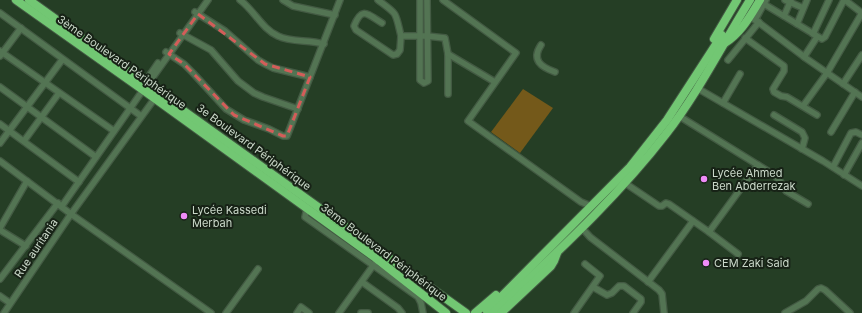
<svg xmlns="http://www.w3.org/2000/svg" width="862" height="313" font-family="Inter,sans-serif">
  <rect width="100%" height="100%" fill="#253e25"/>
  <polygon fill="#74591a" points="523,89 553,108 520,153 491,132"/>
  <g fill="none" stroke-linecap="round" stroke-linejoin="round">
    <defs>
      <g id="minor">
        <path d="M240 0C254 10 262 29 278 36 292 43 309 39 324 44"/>
        <polyline points="283,0 293,6 335,15"/>
        <path d="M378 0C398 15 395 11 401 36H427L445 38 448 54V94"/>
        <polyline points="420,0 420,80 424,83 428,81 427,0"/>
        <polyline points="443,0 516,53 468,121 581,202 591,206"/>
        <polyline points="785,0 803,8"/>
        <polyline points="845,0 862,13"/>
        <polyline points="764,4 822,39 825,37 844,0"/>
        <polyline points="195,12 225,31 258,60 265,64 273,68 310,77"/>
        <polyline points="0,13 141,116"/>
        <polyline points="750,16 807,59 862,97"/>
        <polyline points="784,16 791,0"/>
        <polyline points="755,20 766,0"/>
        <path d="M382 23C367 14 362 6 354 26L356 30 393 55 397 54 400 50 401 36"/>
        <polyline points="797,24 807,0"/>
        <polyline points="180,33 211,50 238,81 254,93 263,97 298,109"/>
        <polyline points="813,34 829,0"/>
        <polyline points="745,38 784,66 784,71 773,89 774,92 781,96 787,97 817,115"/>
        <path d="M541 45C531 60 541 67 555 72"/>
        <polyline points="0,51 114,131"/>
        <polyline points="166,52 184,64 193,73 226,109 244,120 269,129 283,136 287,136 340,0"/>
        <polyline points="448,54 495,82"/>
        <polyline points="0,56 21,28"/>
        <polyline points="804,57 817,37"/>
        <polyline points="728,60 759,22"/>
        <polyline points="145,82 158,63"/>
        <polyline points="148,84 208,0"/>
        <polyline points="843,84 862,55"/>
        <polyline points="0,87 96,157"/>
        <polyline points="697,88 823,161 862,186"/>
        <polyline points="723,103 740,74"/>
        <polyline points="803,106 827,73 862,13"/>
        <polyline points="774,115 802,132 805,138 802,149"/>
        <polyline points="679,116 774,175 780,181 786,191 808,204"/>
        <polyline points="0,124 79,182"/>
        <polyline points="831,132 855,92"/>
        <polyline points="24,141 59,93"/>
        <polyline points="0,143 62,60"/>
        <polyline points="0,161 71,214 211,313"/>
        <polyline points="833,167 851,133 856,132 862,135"/>
        <polyline points="844,175 862,143"/>
        <polyline points="625,183 659,206 662,206 666,203 669,204 709,232 738,254"/>
        <polyline points="62,206 143,90"/>
        <polyline points="307,208 305,217 418,297 421,303 423,313"/>
        <polyline points="0,228 27,181"/>
        <polyline points="582,228 590,237 659,290 662,294 664,313"/>
        <polyline points="0,230 26,246"/>
        <polyline points="709,232 758,165"/>
        <polyline points="0,279 58,203"/>
        <polyline points="362,282 398,308 402,313"/>
        <polyline points="648,282 693,221"/>
        <polyline points="593,287 607,295 612,293 619,286 624,286 641,299 641,302 633,313"/>
        <polyline points="0,296 10,303"/>
        <polyline points="4,313 71,214 155,98"/>
        <polyline points="226,313 258,269"/>
        <polyline points="297,313 301,307 309,313"/>
        <polyline points="339,313 375,263"/>
        <polyline points="361,313 368,313"/>
        <polyline points="574,313 600,276 585,264"/>
        <polyline points="785,313 806,301 818,289 821,288 825,290 850,313"/>
      </g>
      <g id="highway">
        <polyline points="16,0 143,90 377,259 446,313"/>
        <polyline points="29,0 466,313"/>
        <polyline points="714,39 737,0"/>
        <path d="M725 43C742 32 750 16 760 0"/>
        <polyline points="487,311 630,167 667,120 722,35"/>
        <polyline points="475,313 496,295"/>
        <path d="M493 313C553 256 615 200 666 134 698 93 722 45 750 0"/>
        <polyline points="501,313 551,266 554,261 557,253"/>
      </g>
    </defs>
    <use href="#minor" stroke="#435a43" stroke-width="8"/>
    <use href="#highway" stroke="#435a43" stroke-width="10"/>
    <use href="#minor" stroke="#537453" stroke-width="5.5"/>
    <use href="#highway" stroke="#72c773" stroke-width="8"/>
  </g>
  <path fill="none" stroke="#d35d59" stroke-width="3" stroke-dasharray="8 5" stroke-linejoin="round" d="M198 14 265 64 310 77 287 136H283L234 115 184 64 169 54Z"/>
  <g fill="#ef8bf7" stroke="#172216" stroke-width="1.5">
    <circle cx="704" cy="179" r="4"/>
    <circle cx="184" cy="216" r="4"/>
    <circle cx="706" cy="263" r="4"/>
  </g>
  <g text-anchor="middle" dominant-baseline="central" stroke-width="4" stroke-linejoin="round" paint-order="stroke">
    <g font-size="11" fill="#cbd9ca" stroke="#172216">
      <text transform="translate(122 62) rotate(35)">3ème Boulevard Périphérique</text>
      <text transform="translate(254 147) rotate(36)">3e Boulevard Périphérique</text>
      <text transform="translate(36 248) rotate(-56)">Rue auritania</text>
      <text transform="translate(384 252) rotate(37)">3ème Boulevard Périphérique</text>
    </g>
    <g font-size="11" fill="#cbd9ca" stroke="#172216" text-anchor="start">
      <text x="712" y="173">Lycée Ahmed<tspan x="712" dy="13">Ben Abderrezak</tspan></text>
      <text x="192" y="210">Lycée Kassedi<tspan x="192" dy="13">Merbah</tspan></text>
      <text x="714" y="263">CEM Zaki Said</text>
    </g>
  </g>
</svg>
